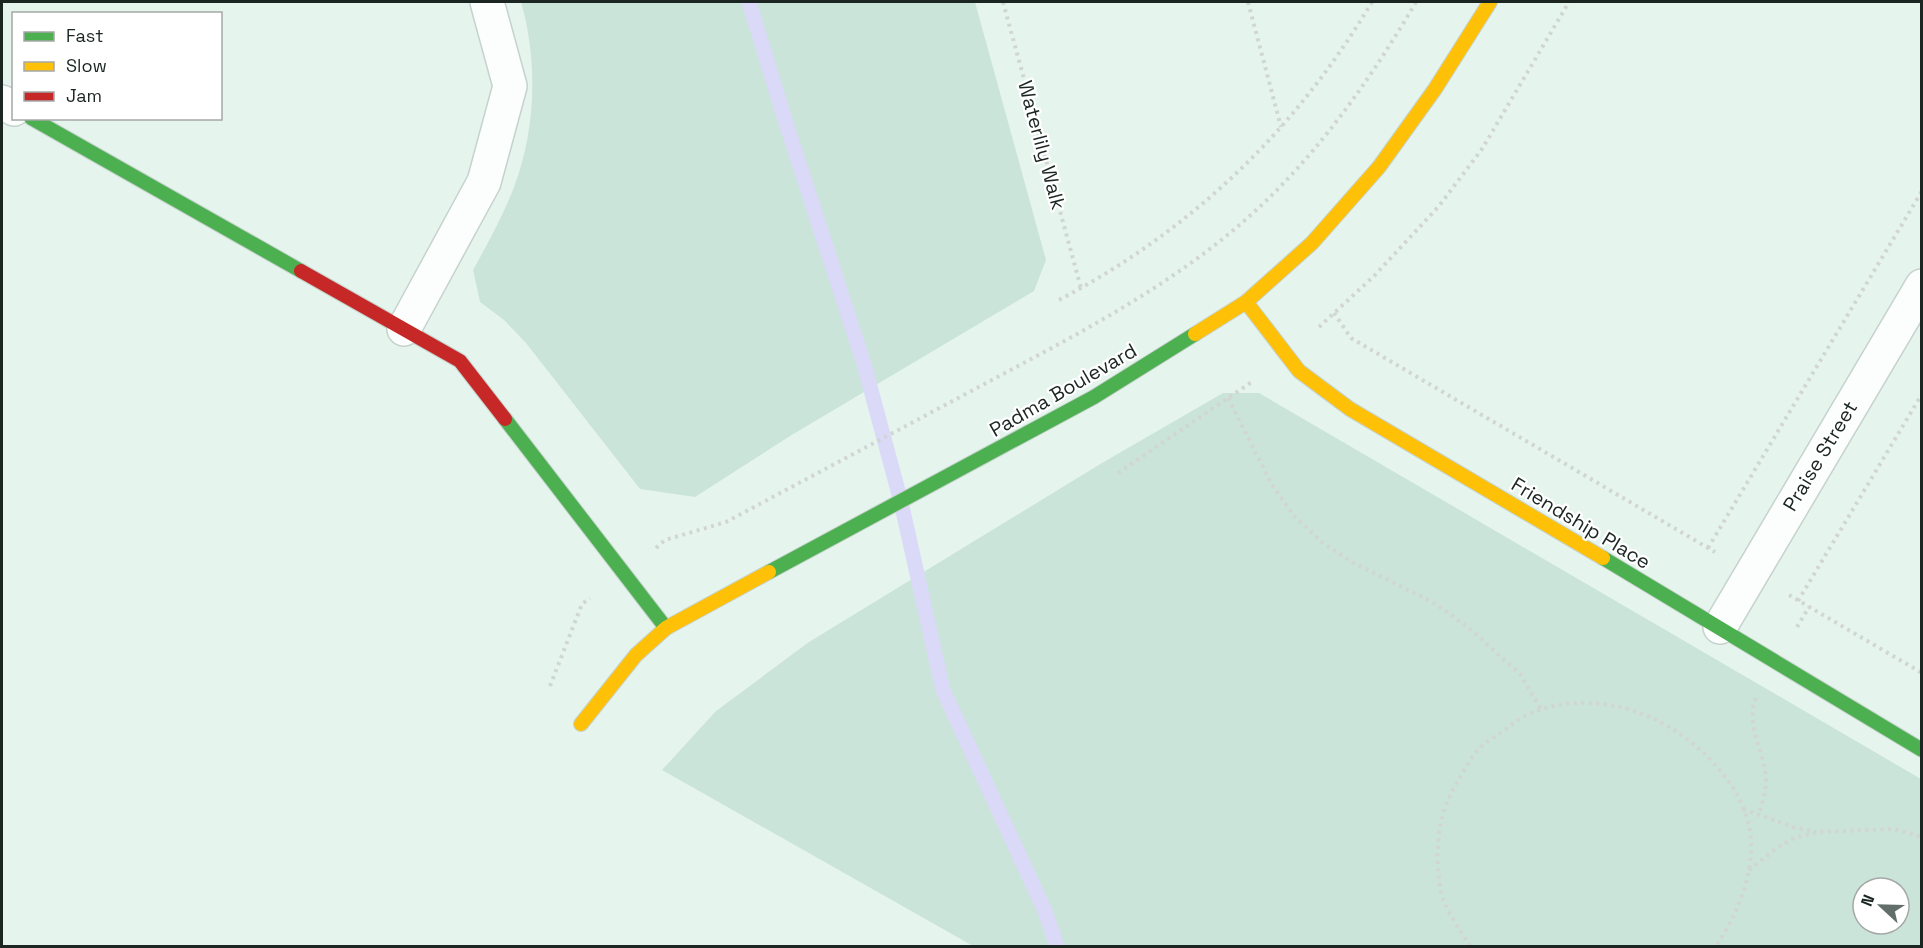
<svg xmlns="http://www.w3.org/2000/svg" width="1923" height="948" font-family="'Space Grotesk',sans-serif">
  <rect width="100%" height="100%" fill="#e5f5ee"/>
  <g fill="#cbe4da" fill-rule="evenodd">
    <path d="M521 2H975L1046 260 1034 291 790 436 695 497 640 489 526 343 504 320 480 302 473 270C488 243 503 216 514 187 536 129 538 61 521 2Z"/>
    <path d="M1223 393H1259L1921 779V946H973L662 770 716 711 809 642 1102 463ZM1863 888H1899V924H1863Z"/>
  </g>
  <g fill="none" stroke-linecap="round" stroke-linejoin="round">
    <polyline stroke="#dad9f7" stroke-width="15" points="749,2 785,120 864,364 901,502 943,690 1045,911 1057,946"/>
    <defs>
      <g id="street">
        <polyline points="2,102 14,109"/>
        <polyline points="404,329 484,182 510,86 487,2"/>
        <polyline points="1720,627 1922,286"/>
      </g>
      <g id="fast">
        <polyline points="31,118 301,271"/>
        <polyline points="505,419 666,628"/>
        <polyline points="1603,558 1922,750"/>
        <polyline points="769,572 1094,397 1195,334"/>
      </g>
      <g id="slow">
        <polyline points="1246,302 1299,371 1350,409 1603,558"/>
        <polyline points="1195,334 1246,302 1312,243 1379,167 1435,89 1490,2"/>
        <polyline points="581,724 636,655 666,628 769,572"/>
      </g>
      <polyline id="jam" points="301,271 460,361 505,419"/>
    </defs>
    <use href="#street" stroke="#c6d2cd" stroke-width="36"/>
    <use href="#fast" stroke="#c6d2cd" stroke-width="16"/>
    <use href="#slow" stroke="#c6d2cd" stroke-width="16"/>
    <use href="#jam" stroke="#c6d2cd" stroke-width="16"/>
    <g stroke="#d1d5d3" stroke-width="4" stroke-dasharray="3 4.5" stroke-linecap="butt">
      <polyline points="1003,2 1081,288"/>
      <polyline points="1248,2 1281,127"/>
      <path d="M1059 300C1193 229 1294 132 1372 2"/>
      <polyline points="1334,313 1351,338 1715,552"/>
      <polyline points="1319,327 1374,276 1439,206 1482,149 1569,2"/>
      <polyline points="1228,398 1272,485 1295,517 1324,544 1352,562 1434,603 1469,628 1520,674 1541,709"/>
      <polyline points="1118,473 1253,381"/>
      <path d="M656 548 665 540 726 522C814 475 902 428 990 381 1082 332 1176 283 1253 213 1319 153 1372 77 1416 2"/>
      <polyline points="1708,548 1922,191"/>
      <polyline points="1789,595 1922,673"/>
      <polyline points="1798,601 1922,394"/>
      <polyline points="1797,627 1809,607"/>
      <polyline points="550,686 582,604 590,598"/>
      <path d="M1756 698C1744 724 1766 754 1766 781 1766 793 1762 803 1759 814"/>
      <polyline points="1743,809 1793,827 1816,832"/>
      <polyline points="1749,870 1777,848 1792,839 1817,832 1894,829 1922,837"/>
      <path d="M1470 946C1461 932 1449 915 1443 899 1440 893 1440 884 1439 877 1435 843 1439 811 1458 781 1464 771 1470 759 1478 750 1484 743 1495 737 1503 731 1515 722 1527 713 1542 709 1597 692 1656 711 1698 748 1721 768 1743 796 1749 826 1758 866 1738 914 1716 946"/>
    </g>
    <use href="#street" stroke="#fbfefc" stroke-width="33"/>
    <use href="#fast" stroke="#4caf50" stroke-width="14"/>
    <use href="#slow" stroke="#ffc107" stroke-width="14"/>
    <use href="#jam" stroke="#c62828" stroke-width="14"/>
  </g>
  <g text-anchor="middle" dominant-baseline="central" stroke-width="4.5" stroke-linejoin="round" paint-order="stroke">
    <g font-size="20" fill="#1b2622" stroke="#fff">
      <text transform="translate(1042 145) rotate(75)">Waterlily Walk</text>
      <text transform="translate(1063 390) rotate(-30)">Padma Boulevard</text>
      <text transform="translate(1820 456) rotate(-59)">Praise Street</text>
      <text transform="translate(1581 523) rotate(31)">Friendship Place</text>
    </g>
  </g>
  <rect width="1923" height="948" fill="none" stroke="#1b2622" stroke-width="6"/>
  <rect x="12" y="12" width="210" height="108" fill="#ffffff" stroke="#a4a8a7" stroke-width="1.5"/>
  <rect x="24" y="32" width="30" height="9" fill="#4caf50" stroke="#a4a8a7" stroke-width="1.5"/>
  <text x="66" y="42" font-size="18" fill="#1b2622">Fast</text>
  <rect x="24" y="62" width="30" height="9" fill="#ffc107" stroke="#a4a8a7" stroke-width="1.5"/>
  <text x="66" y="72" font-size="18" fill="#1b2622">Slow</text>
  <rect x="24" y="92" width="30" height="9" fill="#c62828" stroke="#a4a8a7" stroke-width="1.5"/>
  <text x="66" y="102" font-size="18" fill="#1b2622">Jam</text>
  <g transform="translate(1881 906) rotate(292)"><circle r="28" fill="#ffffff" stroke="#a4a8a7" stroke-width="1.5"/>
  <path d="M0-4.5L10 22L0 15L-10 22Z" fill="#626e69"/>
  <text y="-9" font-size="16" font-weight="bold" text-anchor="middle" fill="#1b2622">N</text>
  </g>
</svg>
